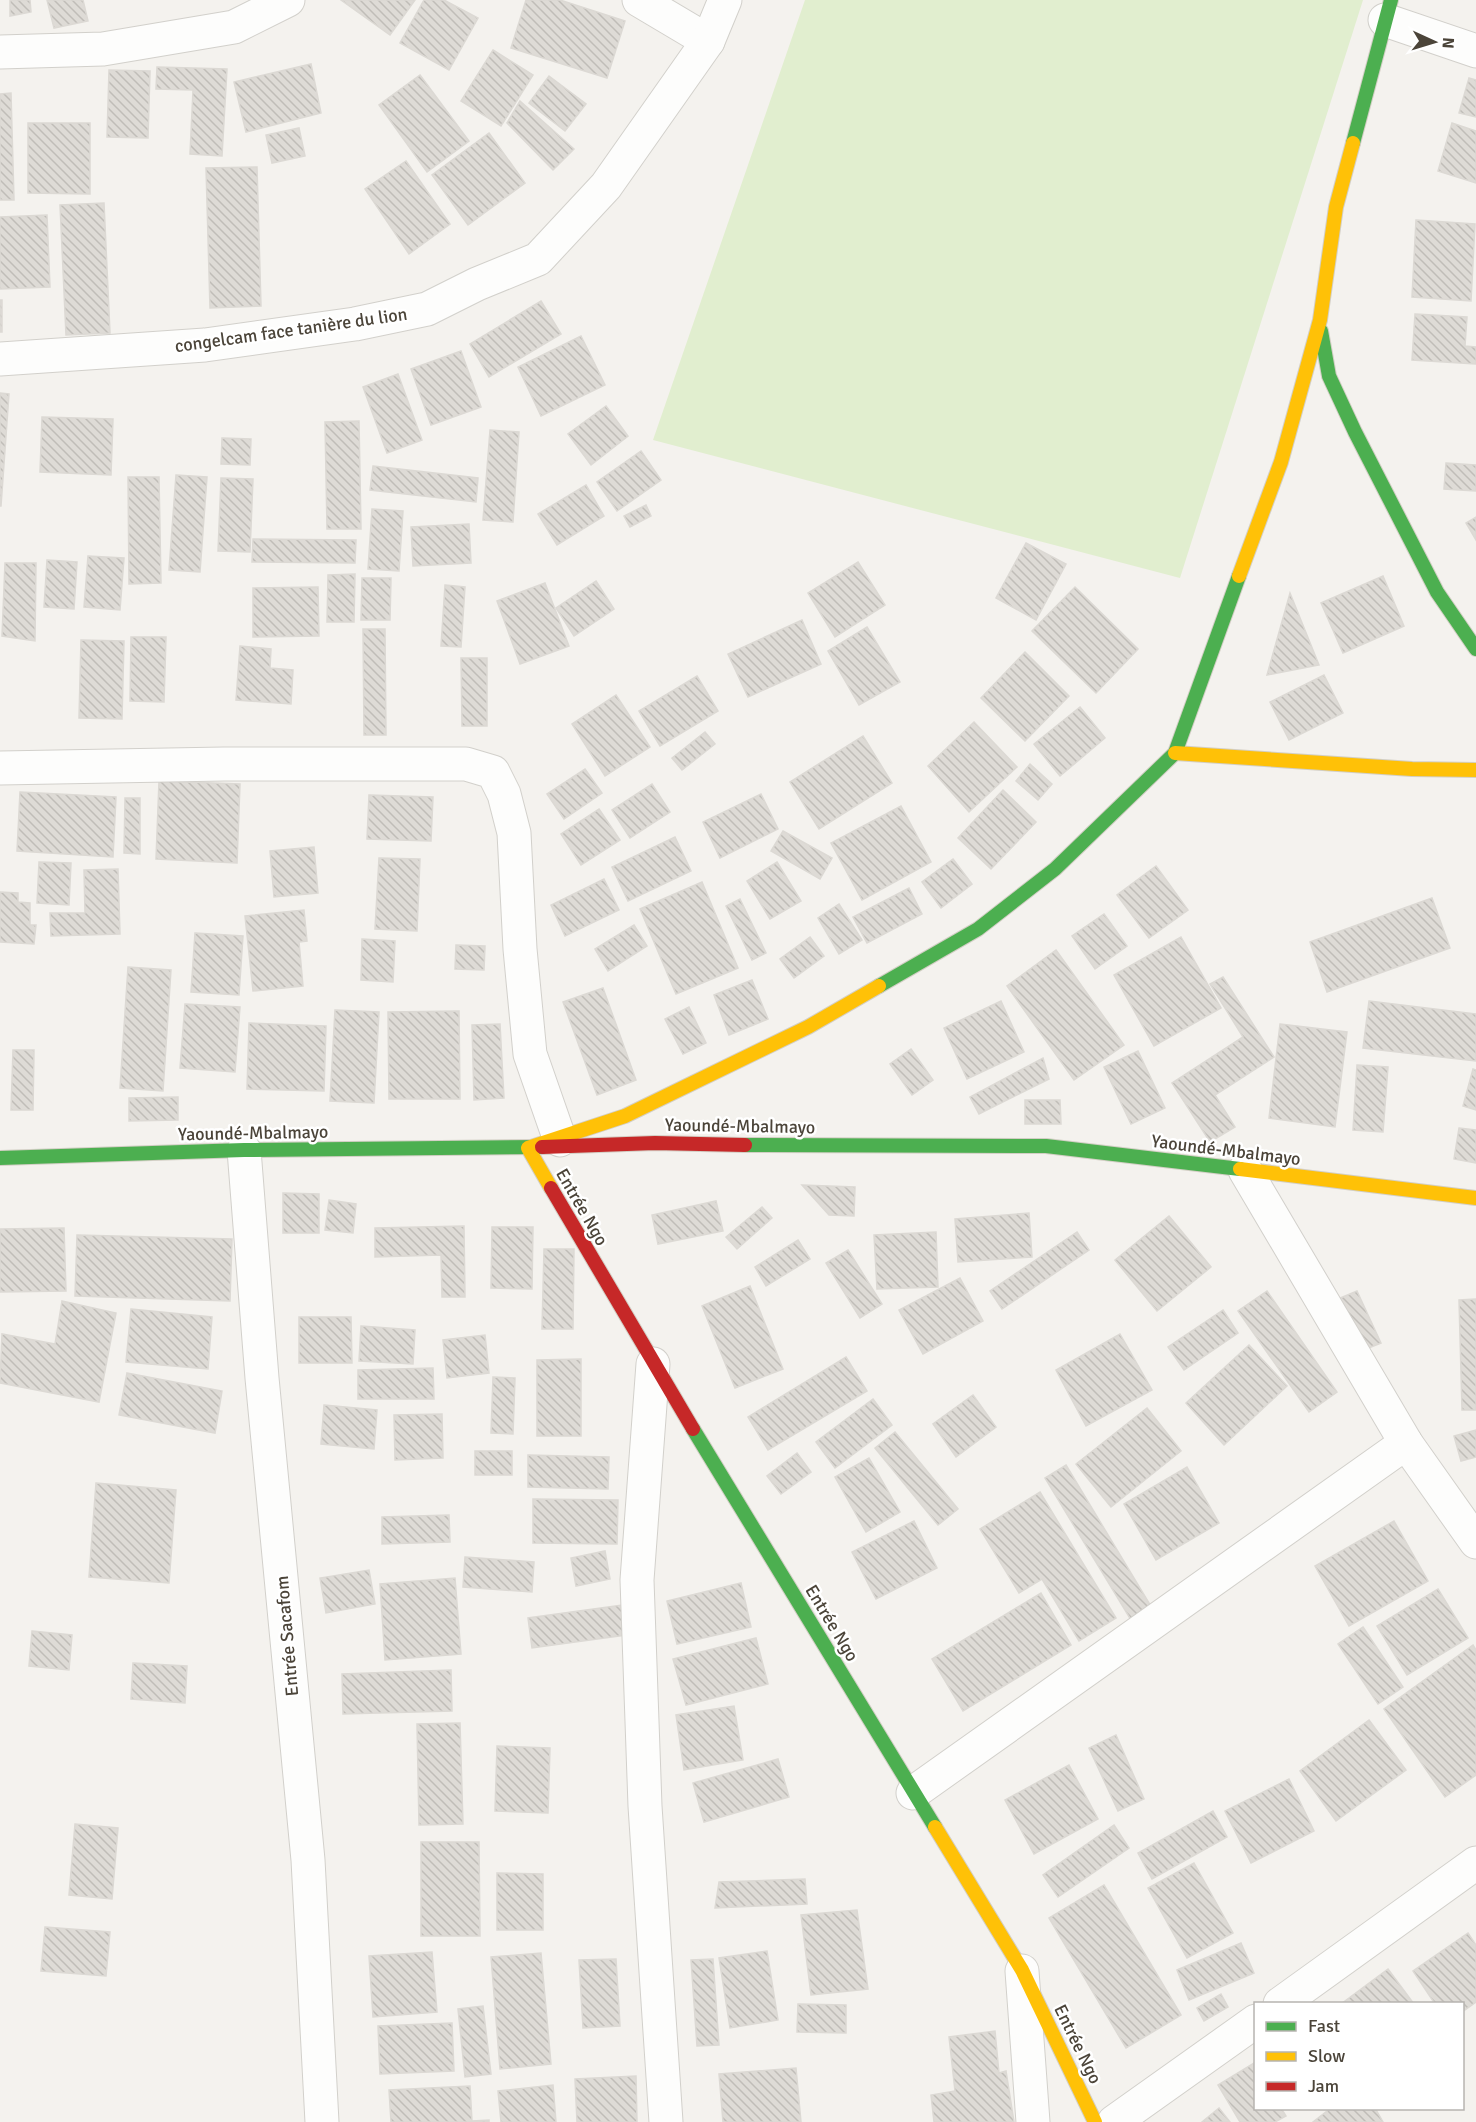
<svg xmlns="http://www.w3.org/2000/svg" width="1476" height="2122" font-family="Signika,sans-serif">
  <defs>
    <pattern id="building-back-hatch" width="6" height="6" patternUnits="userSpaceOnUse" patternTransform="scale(1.5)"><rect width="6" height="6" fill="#dedbd6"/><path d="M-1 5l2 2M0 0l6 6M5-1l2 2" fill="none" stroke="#c0bdb8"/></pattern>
  </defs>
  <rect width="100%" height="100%" fill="#f4f2ee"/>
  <polygon fill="#e1eecf" points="805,0 1363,0 1180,578 653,440"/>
  <g fill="url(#building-back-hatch)" stroke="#dcd9d4" stroke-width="1.5">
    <polygon points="10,0 30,0 31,12 10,16"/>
    <polygon points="47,0 83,0 88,21 54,28"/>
    <polygon points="341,0 415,0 390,35"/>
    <polygon points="424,0 444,0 478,18 449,70 400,43"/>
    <polygon points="526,0 560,0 625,21 607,78 511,48"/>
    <polygon points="493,50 533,75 501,126 461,101"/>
    <polygon points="311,64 321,113 246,132 234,82"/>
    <polygon points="157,67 227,69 222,156 190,154 193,90 156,89"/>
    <polygon points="109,70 150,71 148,138 107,137"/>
    <polygon points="420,75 469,141 427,172 379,105"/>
    <polygon points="549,76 586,104 565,131 529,103"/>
    <polygon points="1469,78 1476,80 1476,117 1459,113"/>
    <polygon points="11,93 14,200 0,200 0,94"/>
    <polygon points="520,101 574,149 553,170 507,123"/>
    <polygon points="28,123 90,123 90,194 28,193"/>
    <polygon points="1452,123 1476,131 1476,183 1438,171"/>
    <polygon points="299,128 305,156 272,163 266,135"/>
    <polygon points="489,133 525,183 468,225 432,175"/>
    <polygon points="406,161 450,224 409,254 365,189"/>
    <polygon points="257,167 261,306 210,308 206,168"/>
    <polygon points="104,203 110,333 66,335 60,205"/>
    <polygon points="47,215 50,287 0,289 0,217"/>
    <polygon points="1416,220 1475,224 1471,301 1412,297"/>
    <rect x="0" y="300" width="2" height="32"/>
    <polygon points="541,301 561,334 489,377 470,344"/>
    <polygon points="1415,314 1467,317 1465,346 1476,347 1476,364 1412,360"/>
    <polygon points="581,336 605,385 541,416 518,367"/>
    <polygon points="461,351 481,407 431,425 411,369"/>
    <polygon points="398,374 422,440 387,453 363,387"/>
    <polygon points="0,393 9,394 1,506 0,506"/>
    <polygon points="606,406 628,436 591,465 568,434"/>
    <polygon points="42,417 113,419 111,475 40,472"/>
    <polygon points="359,421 361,529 327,529 325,422"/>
    <polygon points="490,430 519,432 513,522 483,520"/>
    <polygon points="222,438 251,439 250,465 221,464"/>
    <polygon points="641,451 661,480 617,511 597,482"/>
    <polygon points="1446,463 1476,465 1476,491 1444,489"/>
    <polygon points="373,466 478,478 476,502 370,490"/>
    <polygon points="176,475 207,477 200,572 169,570"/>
    <polygon points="128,477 159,477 161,583 129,584"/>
    <polygon points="221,478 253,479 250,552 218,551"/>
    <polygon points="586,485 604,516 557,545 538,514"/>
    <polygon points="646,505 651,516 630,527 624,516"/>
    <polygon points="372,509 403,511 399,571 368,569"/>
    <polygon points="1476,517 1476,540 1466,523"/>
    <polygon points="469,524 471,563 413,566 411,527"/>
    <polygon points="253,539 356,540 355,563 252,562"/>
    <polygon points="1026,543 1066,564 1036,620 996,598"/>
    <polygon points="88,556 124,558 120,610 84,607"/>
    <polygon points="47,560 77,562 74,609 44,607"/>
    <polygon points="858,562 885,605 835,637 808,593"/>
    <polygon points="5,563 36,563 35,641 2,636"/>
    <polygon points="355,574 354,622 327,622 328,575"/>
    <polygon points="1383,576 1404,626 1343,653 1321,603"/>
    <polygon points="362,578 391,578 390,620 361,620"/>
    <polygon points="596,581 614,609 574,636 556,608"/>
    <polygon points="545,583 569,646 520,664 497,601"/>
    <polygon points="445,585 465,587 461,647 441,646"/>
    <polygon points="318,587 319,636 253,637 253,588"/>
    <polygon points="1075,587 1138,649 1096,693 1032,631"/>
    <polygon points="1290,593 1319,665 1267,675"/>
    <polygon points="802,620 821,664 748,697 728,654"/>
    <polygon points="867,627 900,682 859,705 828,651"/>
    <polygon points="363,629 385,629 386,735 364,735"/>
    <polygon points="131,637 166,637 164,702 130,701"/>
    <polygon points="81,640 124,641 122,719 79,718"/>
    <polygon points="240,646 271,649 270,668 293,670 291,704 236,700"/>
    <polygon points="1025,652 1069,696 1025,741 981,698"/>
    <polygon points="461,658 487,658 487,726 462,726"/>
    <polygon points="1324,675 1343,713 1289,740 1270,702"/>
    <polygon points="697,676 718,711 660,746 639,711"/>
    <polygon points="616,695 650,747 605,776 572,724"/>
    <polygon points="1080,707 1105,738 1060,776 1034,744"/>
    <polygon points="974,722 1017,767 969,812 928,766"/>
    <polygon points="705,732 715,744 682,770 672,758"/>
    <polygon points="863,736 892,783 819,829 790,782"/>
    <polygon points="1030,764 1052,784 1038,800 1016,781"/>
    <polygon points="585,769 602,793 564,819 547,794"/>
    <polygon points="159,781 240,784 237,863 156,859"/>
    <polygon points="652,784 670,812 630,838 612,810"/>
    <polygon points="1003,790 1036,822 991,869 958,838"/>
    <polygon points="20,792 116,797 113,857 17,851"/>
    <polygon points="761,794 778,829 720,858 703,822"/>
    <polygon points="369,795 433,797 431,841 367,839"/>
    <polygon points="125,798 140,798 140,854 124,853"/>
    <polygon points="901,806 931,862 862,900 831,843"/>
    <polygon points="599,809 620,840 581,865 561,834"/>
    <polygon points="783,831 832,858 820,879 771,851"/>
    <polygon points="675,837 691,871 628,901 612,867"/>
    <polygon points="314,847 318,893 274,897 270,851"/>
    <polygon points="379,858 420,859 417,931 375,929"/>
    <polygon points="953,859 972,884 941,908 922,882"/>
    <polygon points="39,862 71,863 69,905 37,903"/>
    <polygon points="777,862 801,901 770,919 747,881"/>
    <polygon points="1156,866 1188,910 1149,938 1117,895"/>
    <polygon points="118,869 120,934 51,936 50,913 85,913 84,870"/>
    <polygon points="604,879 619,910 565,936 551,905"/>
    <polygon points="702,882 738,968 676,994 640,909"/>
    <polygon points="909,888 922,914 867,943 853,917"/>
    <polygon points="0,892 18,893 18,902 30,903 30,925 36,925 34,944 0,942"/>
    <polygon points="1432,898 1450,948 1327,992 1310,942"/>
    <polygon points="740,899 766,953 752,960 726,906"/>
    <polygon points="839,904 862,940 839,954 818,918"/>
    <polygon points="304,910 307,941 299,942 303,986 253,991 245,916"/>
    <polygon points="1104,914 1127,946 1095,969 1072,936"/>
    <polygon points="634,925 647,946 608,971 595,949"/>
    <polygon points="195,933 243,936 239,995 191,992"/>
    <polygon points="810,937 824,956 794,978 780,959"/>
    <polygon points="1181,937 1221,1008 1154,1046 1114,975"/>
    <polygon points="362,939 395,941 393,982 361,980"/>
    <polygon points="456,945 485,946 484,970 455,969"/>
    <polygon points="1056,950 1124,1045 1074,1080 1007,986"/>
    <polygon points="128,967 171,970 163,1091 120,1088"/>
    <polygon points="1223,977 1274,1057 1215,1095 1235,1127 1210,1142 1172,1083 1243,1037 1210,984"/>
    <polygon points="752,980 768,1019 729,1035 714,995"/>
    <polygon points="603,988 636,1080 597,1095 563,1002"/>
    <polygon points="1001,1001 1024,1052 967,1079 944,1028"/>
    <polygon points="1369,1001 1476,1014 1476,1061 1363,1048"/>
    <polygon points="185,1004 240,1007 235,1072 180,1068"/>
    <polygon points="689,1007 706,1043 683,1054 665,1019"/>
    <polygon points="335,1010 379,1012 374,1103 330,1101"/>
    <polygon points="459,1011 460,1099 389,1099 388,1012"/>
    <polygon points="249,1023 326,1026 324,1091 247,1089"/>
    <polygon points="500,1024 504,1098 474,1100 472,1025"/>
    <polygon points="1280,1024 1347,1032 1335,1127 1269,1118"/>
    <polygon points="911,1049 933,1080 912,1095 890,1064"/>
    <polygon points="13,1050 34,1050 33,1110 11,1110"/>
    <polygon points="1138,1051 1165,1108 1131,1124 1104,1067"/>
    <polygon points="1043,1058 1049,1079 979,1114 970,1097"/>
    <polygon points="1357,1065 1388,1067 1383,1132 1353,1130"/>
    <polygon points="1473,1069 1476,1070 1476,1110 1463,1106"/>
    <polygon points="178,1097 178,1120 129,1121 129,1098"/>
    <polygon points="1025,1100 1060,1100 1061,1124 1025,1124"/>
    <polygon points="1459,1128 1476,1130 1476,1163 1454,1159"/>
    <polygon points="802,1185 855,1187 854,1216 829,1215"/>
    <polygon points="283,1193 319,1194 319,1233 283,1233"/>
    <polygon points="329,1200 356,1204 353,1233 325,1230"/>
    <polygon points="716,1201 723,1231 658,1244 652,1215"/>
    <polygon points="762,1207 772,1218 737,1249 726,1237"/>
    <polygon points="1029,1213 1032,1257 958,1262 955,1219"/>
    <polygon points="1169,1216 1211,1267 1157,1311 1115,1260"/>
    <polygon points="464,1226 465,1297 442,1297 441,1255 375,1257 375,1228"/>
    <polygon points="492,1227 533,1227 532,1289 491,1288"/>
    <polygon points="64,1228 66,1291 0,1292 0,1229"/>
    <polygon points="936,1232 938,1287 877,1289 874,1235"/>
    <polygon points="1077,1232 1089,1250 1002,1309 990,1291"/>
    <polygon points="77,1235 232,1239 230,1301 75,1296"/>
    <polygon points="798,1240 810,1259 766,1286 755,1267"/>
    <polygon points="544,1249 574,1249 573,1329 542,1329"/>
    <polygon points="848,1250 882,1304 860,1318 826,1263"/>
    <polygon points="960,1278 983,1321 923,1354 899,1310"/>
    <polygon points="750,1286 783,1369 735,1388 702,1306"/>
    <polygon points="1267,1291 1337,1392 1309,1412 1238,1311"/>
    <polygon points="1357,1291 1381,1343 1361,1351 1338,1299"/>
    <polygon points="1476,1299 1476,1410 1462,1410 1459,1300"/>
    <polygon points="62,1301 116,1313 99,1402 0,1383 2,1334 55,1344"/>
    <polygon points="131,1309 212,1317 208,1369 126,1362"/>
    <polygon points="1223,1310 1238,1333 1184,1370 1168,1347"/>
    <polygon points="299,1317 351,1317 352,1363 299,1363"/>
    <polygon points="361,1326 415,1330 413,1364 359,1361"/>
    <polygon points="1120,1334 1152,1390 1086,1426 1056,1370"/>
    <polygon points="485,1335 489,1373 447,1378 443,1340"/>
    <polygon points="1249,1345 1287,1386 1224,1445 1186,1403"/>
    <polygon points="846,1357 867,1391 768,1450 748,1417"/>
    <polygon points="581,1359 581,1436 537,1436 537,1360"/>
    <polygon points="433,1368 434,1399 358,1399 358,1370"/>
    <polygon points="127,1373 222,1391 215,1433 119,1415"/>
    <polygon points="493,1377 515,1378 513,1434 491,1433"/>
    <polygon points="973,1395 996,1427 956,1457 933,1424"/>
    <polygon points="873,1399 892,1425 835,1468 816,1442"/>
    <polygon points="324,1405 377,1410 374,1449 321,1444"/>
    <polygon points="1147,1408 1181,1451 1111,1507 1076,1464"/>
    <polygon points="442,1414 443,1458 395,1460 394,1415"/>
    <polygon points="1476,1430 1476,1457 1461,1461 1454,1436"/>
    <polygon points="895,1432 958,1509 938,1525 875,1448"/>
    <rect x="475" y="1451" width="37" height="24"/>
    <polygon points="797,1453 811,1472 781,1494 767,1476"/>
    <polygon points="528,1455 609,1457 608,1489 528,1487"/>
    <polygon points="869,1458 900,1512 866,1532 835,1477"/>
    <polygon points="1066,1465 1152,1608 1131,1620 1045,1478"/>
    <polygon points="1187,1467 1219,1523 1156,1560 1124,1504"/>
    <polygon points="96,1483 176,1490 169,1583 89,1577"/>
    <polygon points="1040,1492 1116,1618 1079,1641 1042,1579 1019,1593 980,1529"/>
    <polygon points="533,1499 618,1500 617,1544 533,1543"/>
    <polygon points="449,1515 450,1542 382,1544 382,1517"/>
    <polygon points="914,1521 937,1568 876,1599 852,1552"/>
    <polygon points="1394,1521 1428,1581 1349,1626 1315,1566"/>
    <polygon points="605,1551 610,1579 576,1586 571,1558"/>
    <polygon points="465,1557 534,1562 532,1592 463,1587"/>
    <polygon points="369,1570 375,1604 326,1613 320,1578"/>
    <polygon points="455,1578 461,1654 385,1660 380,1584"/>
    <polygon points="741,1583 751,1627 677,1644 667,1601"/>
    <polygon points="1438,1589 1468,1638 1407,1675 1377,1626"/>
    <polygon points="1041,1593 1071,1645 963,1711 932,1659"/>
    <polygon points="622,1605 626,1635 532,1648 528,1618"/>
    <polygon points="1363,1627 1403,1687 1378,1704 1338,1644"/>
    <polygon points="32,1631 72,1635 69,1670 29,1666"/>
    <polygon points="756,1638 768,1684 686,1705 673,1659"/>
    <polygon points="1473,1645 1476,1650 1476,1775 1445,1797 1384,1709"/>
    <polygon points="133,1663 187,1666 185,1703 131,1699"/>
    <polygon points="451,1670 452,1711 343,1714 342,1674"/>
    <polygon points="734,1706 743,1760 684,1770 676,1715"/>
    <polygon points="1369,1720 1406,1770 1336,1821 1300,1771"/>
    <polygon points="460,1723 463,1824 419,1825 417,1724"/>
    <polygon points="1116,1735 1144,1799 1118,1811 1089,1748"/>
    <polygon points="497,1746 550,1748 548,1813 495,1811"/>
    <polygon points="778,1759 789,1797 704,1822 693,1783"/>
    <polygon points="1069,1765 1098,1819 1034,1854 1005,1800"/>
    <polygon points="1289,1779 1314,1831 1251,1863 1225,1811"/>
    <polygon points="1213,1811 1227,1837 1152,1879 1138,1853"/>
    <polygon points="75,1824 118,1828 112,1899 69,1895"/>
    <polygon points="1114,1825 1129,1848 1058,1897 1043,1875"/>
    <polygon points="421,1842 479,1842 480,1936 421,1936"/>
    <polygon points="1194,1863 1233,1933 1187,1958 1148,1888"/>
    <polygon points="497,1873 543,1874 543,1930 497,1930"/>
    <polygon points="805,1879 807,1904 715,1908 719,1882"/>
    <polygon points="1104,1885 1181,2015 1126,2048 1049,1918"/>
    <polygon points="857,1910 868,1989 811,1995 801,1915"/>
    <polygon points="45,1927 110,1932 106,1976 41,1971"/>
    <polygon points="1468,1933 1476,1945 1476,2002 1462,2012 1462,2004 1435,2004 1413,1971"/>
    <polygon points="1241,1943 1254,1973 1189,2000 1177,1970"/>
    <polygon points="767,1951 778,2020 730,2028 719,1958"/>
    <polygon points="432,1952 437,2012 373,2017 369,1956"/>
    <polygon points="541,1953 551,2064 500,2069 491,1957"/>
    <polygon points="616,1959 620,2026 583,2028 579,1960"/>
    <polygon points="713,1959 719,2045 697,2046 691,1960"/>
    <polygon points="1388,1969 1414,2004 1341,2004"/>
    <polygon points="1221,1994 1228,2007 1204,2021 1197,2008"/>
    <polygon points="798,2004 846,2005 846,2033 797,2032"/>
    <polygon points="483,2006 491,2074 465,2077 458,2009"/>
    <polygon points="452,2023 454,2071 380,2074 378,2026"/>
    <polygon points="995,2031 999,2073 1006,2071 1014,2122 934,2122 931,2095 955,2091 949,2037"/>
    <polygon points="1254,2063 1256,2108 1281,2108 1286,2116 1275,2122 1240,2122 1218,2085"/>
    <polygon points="796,2068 801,2122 723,2122 719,2074"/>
    <polygon points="636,2076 637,2122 577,2122 575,2079"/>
    <polygon points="553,2085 556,2122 501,2122 498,2091"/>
    <polygon points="470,2086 472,2121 489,2120 489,2122 391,2122 389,2090"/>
    <polygon points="1219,2108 1230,2122 1202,2122"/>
    <polygon points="1331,2108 1375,2108 1383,2122 1313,2122"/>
  </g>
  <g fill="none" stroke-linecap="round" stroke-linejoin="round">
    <defs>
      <g id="street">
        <polyline points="639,0 708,41"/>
        <polyline points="1385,20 1476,51"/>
        <polyline points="0,52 103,49 234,27 288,0"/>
        <polyline points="0,359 205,345 355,324 427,309 477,284 538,259 606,186 708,41 725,0"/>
        <polyline points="0,768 224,764 466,764 493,772 504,794 514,833 520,949 530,1054 560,1140"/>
        <polyline points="244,1150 262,1378 308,1860 322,2122"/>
        <polyline points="1245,1170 1406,1443 1476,1542"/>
        <polyline points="653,1364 637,1580 645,1806 666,2122"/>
        <polyline points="913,1793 1406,1443"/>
        <polyline points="1022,1971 1033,2122"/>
        <polyline points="1280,2004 1476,1863"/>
        <polyline points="1114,2122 1256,2021"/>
      </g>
      <g id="fast">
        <polyline points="1353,143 1391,0"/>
        <polyline points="1321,331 1329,376 1355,432 1437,592 1476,649"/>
        <polyline points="879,986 978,929 1055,869 1175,753 1239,576"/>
        <polyline points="745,1145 1046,1146 1240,1169"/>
        <polyline points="0,1158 244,1150 542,1147"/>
        <polyline points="693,1429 935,1827"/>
      </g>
      <g id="slow">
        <polyline points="1239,576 1281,462 1320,320 1336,207 1353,143"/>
        <polyline points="1175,753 1412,769 1476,770"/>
        <polyline points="1240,1169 1476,1198"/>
        <polyline points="551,1188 528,1148 625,1116 808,1027 879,986"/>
        <polyline points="935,1827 1022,1970 1095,2122"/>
      </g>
      <g id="jam">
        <polyline points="542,1147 655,1143 745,1145"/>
        <polyline points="551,1188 693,1429"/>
      </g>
    </defs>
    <use href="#street" stroke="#d2d0cb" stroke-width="35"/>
    <use href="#fast" stroke="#d3cfc5" stroke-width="16"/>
    <use href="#slow" stroke="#d3cfc5" stroke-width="16"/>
    <use href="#jam" stroke="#d3cfc5" stroke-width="16"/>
    <use href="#street" stroke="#fdfdfc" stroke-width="33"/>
    <use href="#fast" stroke="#4caf50" stroke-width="14"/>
    <use href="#slow" stroke="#ffc107" stroke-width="14"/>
    <use href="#jam" stroke="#c62828" stroke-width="14"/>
  </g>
  <g text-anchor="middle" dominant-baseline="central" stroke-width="5" stroke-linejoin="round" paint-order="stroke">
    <g font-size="18" fill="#4b4439" stroke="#fff">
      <text transform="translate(291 330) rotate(-8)">congelcam face tanière du lion</text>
      <text transform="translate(740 1126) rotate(1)">Yaoundé-Mbalmayo</text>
      <text transform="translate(253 1133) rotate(-1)">Yaoundé-Mbalmayo</text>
      <text transform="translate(1226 1150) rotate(7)">Yaoundé-Mbalmayo</text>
      <text transform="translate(582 1207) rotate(60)">Entrée Ngo</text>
      <text transform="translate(832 1623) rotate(59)">Entrée Ngo</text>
      <text transform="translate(287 1636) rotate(-95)">Entrée Sacafom</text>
      <text transform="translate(1078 2044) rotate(64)">Entrée Ngo</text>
    </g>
  </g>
  <rect x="1254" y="2002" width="210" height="108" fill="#ffffff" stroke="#b7b4b0" stroke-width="1.5"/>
  <rect x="1266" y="2022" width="30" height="9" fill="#4caf50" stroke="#b7b4b0" stroke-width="1.5"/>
  <text x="1308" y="2032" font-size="18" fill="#4b4439">Fast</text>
  <rect x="1266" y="2052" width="30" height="9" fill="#ffc107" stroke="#b7b4b0" stroke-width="1.5"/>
  <text x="1308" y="2062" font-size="18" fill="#4b4439">Slow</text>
  <rect x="1266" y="2082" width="30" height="9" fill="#c62828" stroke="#b7b4b0" stroke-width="1.5"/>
  <text x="1308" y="2092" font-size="18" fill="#4b4439">Jam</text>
  <g transform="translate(1434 42) rotate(94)" stroke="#ffffff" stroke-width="4.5" paint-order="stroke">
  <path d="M0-4.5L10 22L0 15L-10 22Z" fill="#4b4439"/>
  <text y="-9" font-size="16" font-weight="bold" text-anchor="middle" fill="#4b4439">N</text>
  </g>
</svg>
